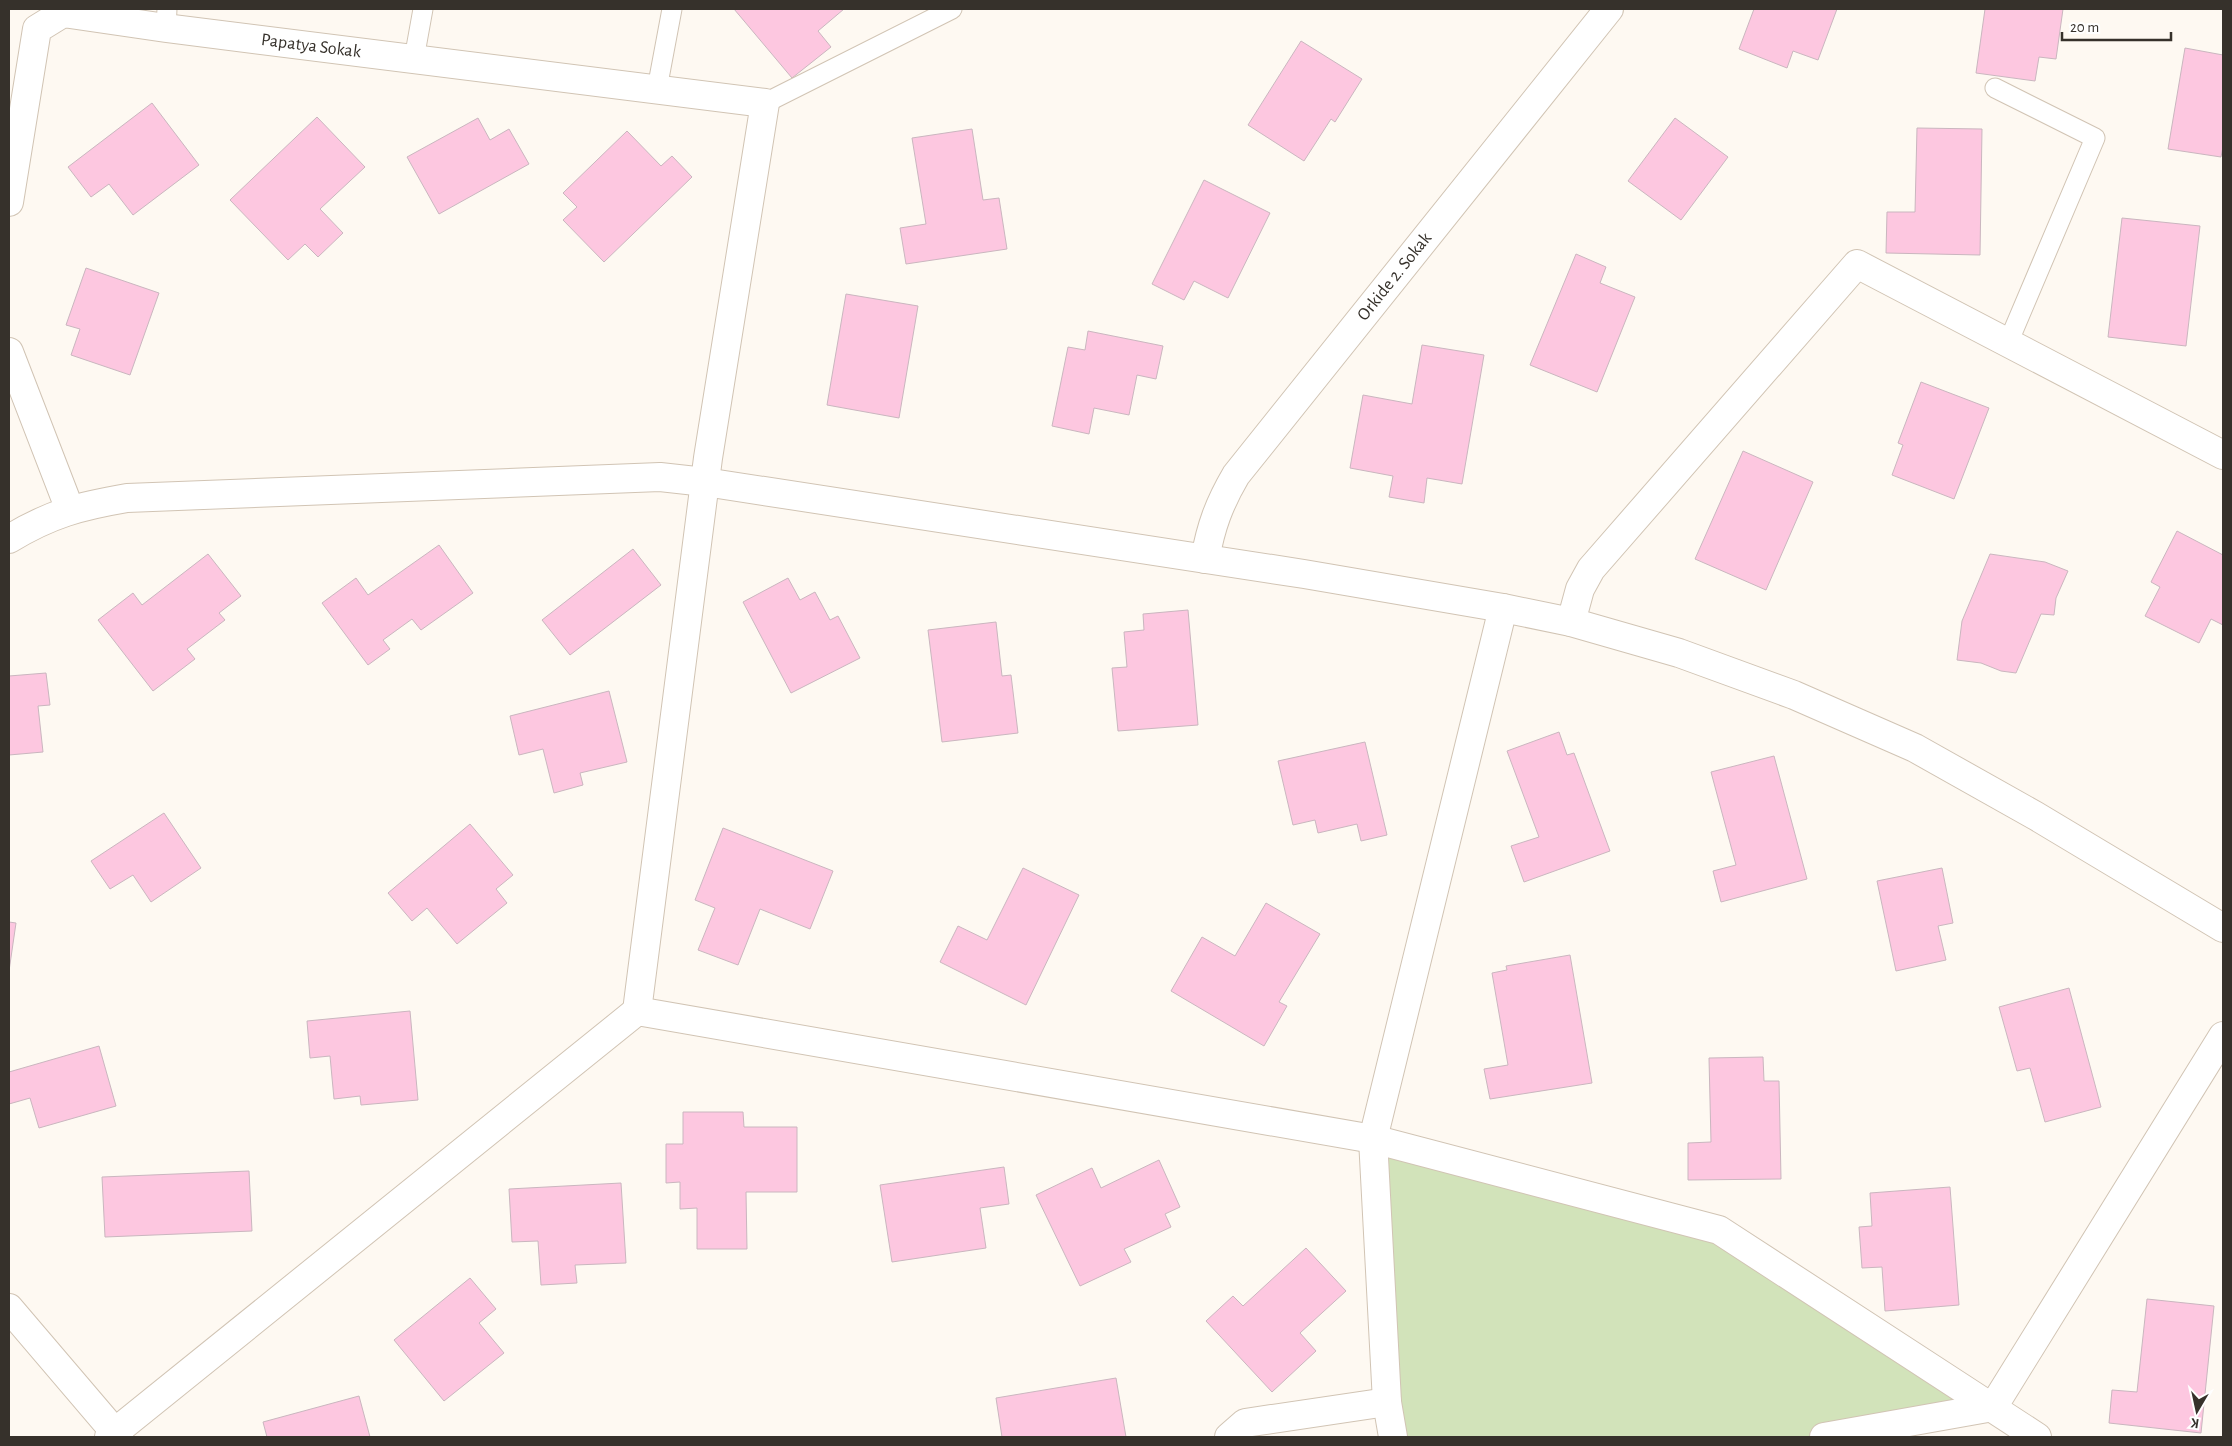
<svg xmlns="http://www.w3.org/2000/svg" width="2232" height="1446" font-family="'Alegreya Sans',sans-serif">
  <rect width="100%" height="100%" fill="#fef9f2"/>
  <polygon fill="#d2e3ba" points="1373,1139 1719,1230 1993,1407 1824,1437 1393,1437"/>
  <g fill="#fdc7e0" stroke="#cab6bf">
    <polygon points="734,9 844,9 818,31 831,47 792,78"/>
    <polygon points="1754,9 1837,9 1818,60 1793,51 1787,68 1739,49"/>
    <polygon points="1985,9 2063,9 2056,59 2039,57 2035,81 1976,73"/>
    <polygon points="1301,41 1362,79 1335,122 1331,119 1304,161 1248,125"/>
    <polygon points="2185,48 2223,55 2223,147 2221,157 2168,149"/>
    <polygon points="152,103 199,165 133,215 109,184 91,197 68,167"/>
    <polygon points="317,117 365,167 320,209 343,233 318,257 305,244 288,260 230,200"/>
    <polygon points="478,118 490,140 509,129 529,164 439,214 407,157"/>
    <polygon points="1675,118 1728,157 1681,220 1628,181"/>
    <polygon points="1917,128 1982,129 1980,255 1886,253 1887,212 1915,212"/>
    <polygon points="972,129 983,200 999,198 1007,249 906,264 900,228 926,224 912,138"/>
    <polygon points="627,131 661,166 672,156 692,177 604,262 563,220 577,207 563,193"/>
    <polygon points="1204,180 1270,213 1228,298 1194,281 1184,300 1152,284"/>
    <polygon points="2122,218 2200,226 2186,346 2108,337"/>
    <polygon points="1576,254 1606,267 1600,283 1635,297 1597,392 1530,365"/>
    <polygon points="86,268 159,293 130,375 71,355 80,329 66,325"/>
    <polygon points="846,294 918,306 899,418 827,405"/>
    <polygon points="1088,331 1163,346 1156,379 1137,375 1129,415 1094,408 1089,434 1052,426 1068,347 1085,350"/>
    <polygon points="1422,345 1484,355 1462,484 1427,478 1424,503 1389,497 1393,476 1350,468 1363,395 1412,404"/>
    <polygon points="1921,382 1989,408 1954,499 1892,475 1903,445 1898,443"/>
    <polygon points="1743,451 1813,482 1766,590 1695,559"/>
    <polygon points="2177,531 2223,555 2223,625 2211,619 2199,643 2145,616 2160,587 2151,582"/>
    <polygon points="439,545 473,593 421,630 412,619 383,640 390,649 368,665 322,603 356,578 368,595"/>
    <polygon points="633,549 661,585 570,655 542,620"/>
    <polygon points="208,554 241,596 219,613 225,620 187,649 195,659 153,691 98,620 133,593 142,605"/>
    <polygon points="1990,554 2045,562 2068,571 2056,598 2054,615 2041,614 2016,673 2001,671 1981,663 1957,660 1962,621"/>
    <polygon points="788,578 800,600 815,592 830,620 838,616 860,658 791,693 743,602"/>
    <polygon points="1188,610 1198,725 1118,731 1112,668 1127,667 1124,632 1144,630 1143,614"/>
    <polygon points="996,622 1002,676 1011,675 1018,733 942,742 928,630"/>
    <polygon points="46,673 50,705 38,706 43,752 9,755 9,676"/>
    <polygon points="609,691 627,762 580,773 583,785 554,793 543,749 519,755 510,716"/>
    <polygon points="1559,732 1567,755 1574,753 1610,851 1524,882 1511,846 1539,837 1507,751"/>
    <polygon points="1365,742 1387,835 1361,841 1357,824 1318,833 1315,820 1293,825 1278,761"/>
    <polygon points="1774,756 1807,879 1721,902 1713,871 1736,865 1711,772"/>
    <polygon points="164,813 201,868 151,902 133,875 110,889 91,861"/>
    <polygon points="470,824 513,875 496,889 507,903 457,944 427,908 412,921 388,893"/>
    <polygon points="723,828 833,871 810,929 760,909 738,965 698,950 715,908 695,900"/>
    <polygon points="1023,868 1079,895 1026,1005 940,962 958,926 987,940"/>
    <polygon points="1942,868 1953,923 1938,926 1946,960 1896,971 1877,881"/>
    <polygon points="1266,903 1320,934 1279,1002 1287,1006 1264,1046 1171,991 1202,937 1235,956"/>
    <polygon points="9,922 16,923 9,971"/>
    <polygon points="1570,955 1592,1083 1490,1099 1484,1069 1508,1065 1492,973 1507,970 1506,966"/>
    <polygon points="2069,988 2101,1107 2045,1122 2030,1068 2017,1071 1999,1007"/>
    <polygon points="410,1011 418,1100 361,1105 360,1096 334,1099 330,1056 310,1058 307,1021"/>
    <polygon points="99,1046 116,1106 39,1128 30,1098 9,1104 9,1072"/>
    <polygon points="1763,1057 1764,1081 1779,1081 1781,1179 1688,1180 1688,1143 1711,1142 1709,1058"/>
    <polygon points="683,1112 743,1112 744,1127 797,1127 797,1192 746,1192 747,1249 697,1249 697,1208 680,1209 680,1182 666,1183 666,1144 683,1144"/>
    <polygon points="1159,1160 1180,1207 1165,1214 1171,1227 1124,1249 1131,1262 1080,1286 1036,1195 1092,1168 1101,1188"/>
    <polygon points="1004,1167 1009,1204 980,1208 986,1248 892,1262 880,1185"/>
    <polygon points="249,1171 252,1231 105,1237 102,1177"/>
    <polygon points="621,1183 626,1263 575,1265 577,1283 541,1285 538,1241 512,1242 509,1189"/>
    <polygon points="1950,1187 1959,1305 1885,1311 1882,1267 1862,1268 1859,1227 1872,1226 1870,1193"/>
    <polygon points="1306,1248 1346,1291 1300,1333 1316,1351 1272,1392 1206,1321 1233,1296 1243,1306"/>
    <polygon points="470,1278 496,1309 479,1323 504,1353 444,1401 394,1340"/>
    <polygon points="2147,1299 2214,1306 2201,1433 2109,1423 2112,1390 2137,1392"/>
    <polygon points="1116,1378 1126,1437 1002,1437 996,1398"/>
    <polygon points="359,1396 370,1437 267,1437 263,1422"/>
  </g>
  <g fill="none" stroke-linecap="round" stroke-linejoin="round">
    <defs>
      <g id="service">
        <polyline points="166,28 167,9"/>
        <polyline points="414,59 423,9"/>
        <polyline points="1995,88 2095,138 2008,343"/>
        <polyline points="657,89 672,9"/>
        <polyline points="765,103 952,9"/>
      </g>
      <g id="minor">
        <path id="s1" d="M9 202 37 29 63 13 166 28 765 103 708 458 637 1011"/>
        <polyline points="9,352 70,510"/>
        <path id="s2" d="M1205 559C1211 526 1219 504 1236 475L1609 9"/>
        <polyline points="1571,622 1580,589 1591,569 1857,264 2223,455"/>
        <polyline points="109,1437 637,1011 1373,1139 1719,1230 2037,1437"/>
        <polyline points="1229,1437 1245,1423 1387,1402"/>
        <polyline points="1393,1437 1387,1402 1373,1139 1503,608"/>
        <polyline points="1824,1437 1993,1407 2223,1036"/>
      </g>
      <g id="tertiary">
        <path d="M9 539C50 514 80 506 127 498L660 477 705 482 1304 574 1503 608 1571 622 1679 653 1794 695 1915 748 2036 816 2223 928"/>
        <polyline points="9,1308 119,1437"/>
      </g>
    </defs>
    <use href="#service" stroke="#d1c4b4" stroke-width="21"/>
    <use href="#minor" stroke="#d1c4b4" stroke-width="30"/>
    <use href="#tertiary" stroke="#d1c4b4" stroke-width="30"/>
    <use href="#service" stroke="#fff" stroke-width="19"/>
    <use href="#minor" stroke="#fff" stroke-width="28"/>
    <use href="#tertiary" stroke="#fff" stroke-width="28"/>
  </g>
  <g text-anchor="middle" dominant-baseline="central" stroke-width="4" stroke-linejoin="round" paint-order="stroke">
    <g font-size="18" fill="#36312b" stroke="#fff">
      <text stroke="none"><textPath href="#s1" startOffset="456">Papatya Sokak</textPath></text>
      <text stroke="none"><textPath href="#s2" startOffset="344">Orkide 2. Sokak</textPath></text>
    </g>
  </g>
  <rect width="2232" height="1446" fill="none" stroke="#36312b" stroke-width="20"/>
  <g transform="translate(2197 1411) rotate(189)" stroke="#ffffff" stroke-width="4" paint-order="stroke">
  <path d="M0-4L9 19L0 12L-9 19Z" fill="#36312b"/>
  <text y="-8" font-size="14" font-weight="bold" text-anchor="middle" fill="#36312b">K</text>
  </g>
  <path d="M2062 32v8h109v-8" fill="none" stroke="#36312b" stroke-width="2.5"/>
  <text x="2070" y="32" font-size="15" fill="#36312b" stroke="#ffffff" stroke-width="4" paint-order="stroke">20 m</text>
</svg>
